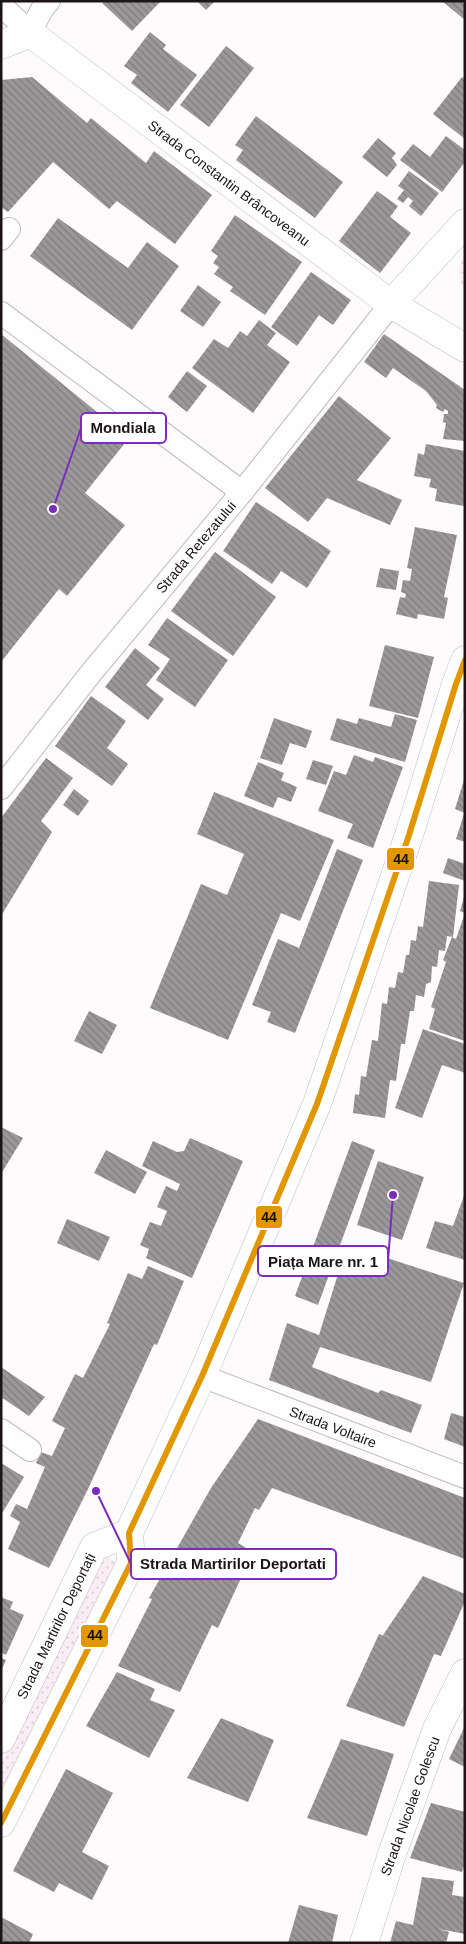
<svg xmlns="http://www.w3.org/2000/svg" width="466" height="1944" font-family="Helvetica,sans-serif">
  <defs>
    <pattern id="grass-dots" width="8" height="8" patternUnits="userSpaceOnUse" patternTransform="scale(1.25)"><rect width="8" height="8" fill="#fbedf5"/><path d="M2 2h.1M6 6h.1" fill="none" stroke="#d7cad1" stroke-width="1.8" stroke-linecap="round"/></pattern>
    <pattern id="building-back-hatch" width="6" height="6" patternUnits="userSpaceOnUse" patternTransform="scale(1.25)"><rect width="6" height="6" fill="#9c989a"/><path d="M-1 5l2 2M0 0l6 6M5-1l2 2" fill="none" stroke="#7e7b7d"/></pattern>
  </defs>
  <rect width="100%" height="100%" fill="#fdfbfc"/>
  <g fill="url(#grass-dots)">
    <path d="M465 253V291C456 278 459 266 465 253Z"/>
    <polygon points="105,1557 119,1562 1,1795 1,1764"/>
  </g>
  <g fill="url(#building-back-hatch)">
    <polygon points="104,1 161,1 132,31 102,3"/>
    <polygon points="197,1 215,1 206,10"/>
    <polygon points="442,1 465,1 465,20"/>
    <polygon points="150,32 166,45 163,49 197,75 168,112 131,83 137,75 124,66"/>
    <polygon points="226,46 254,68 209,127 180,105"/>
    <polygon points="32,77 87,123 91,118 146,163 154,151 212,195 175,244 117,201 109,209 53,162 8,212 1,207 1,80"/>
    <polygon points="462,77 465,79 465,139 433,114"/>
    <polygon points="256,116 343,182 315,218 236,160 243,150 235,145"/>
    <polygon points="446,136 465,150 465,162 442,192 400,160 413,144 430,157"/>
    <polygon points="378,138 396,153 392,158 397,165 387,177 362,157"/>
    <polygon points="409,171 439,193 421,216 409,206 413,201 408,197 403,203 397,199 404,190 398,186"/>
    <polygon points="377,191 398,206 390,217 411,233 380,273 339,241"/>
    <polygon points="235,215 302,262 265,315 230,291 233,287 214,274 219,267 213,263 218,256 211,251"/>
    <polygon points="58,218 128,268 147,242 179,266 132,330 30,256"/>
    <polygon points="311,272 351,300 333,325 319,315 297,346 271,327"/>
    <polygon points="198,285 221,302 203,327 180,311"/>
    <polygon points="259,320 276,333 267,345 290,362 253,413 192,368 214,339 228,348 240,331 247,336"/>
    <polygon points="1,334 129,438 85,493 125,525 67,596 59,589 1,662"/>
    <polygon points="384,334 465,390 465,441 443,439 446,423 443,422 444,414 448,414 448,411 445,409 443,412 436,408 437,405 426,391 393,368 386,378 364,362"/>
    <polygon points="187,371 207,386 187,412 168,397"/>
    <polygon points="339,396 391,438 357,480 402,500 390,525 327,498 308,522 265,488"/>
    <polygon points="426,444 465,451 464,506 435,501 437,489 429,487 431,479 414,476 418,453 424,455"/>
    <polygon points="256,502 331,551 307,588 281,571 272,584 223,551"/>
    <polygon points="415,527 457,535 444,597 448,598 444,619 418,614 417,619 396,614 400,597 405,598 406,594 401,592 403,580 410,581 412,569 407,568"/>
    <polygon points="215,552 276,597 233,656 171,611"/>
    <polygon points="380,568 399,571 396,590 376,587"/>
    <polygon points="167,618 228,660 195,707 156,680 170,659 148,645"/>
    <polygon points="385,645 434,657 418,718 369,706"/>
    <polygon points="135,648 160,668 146,685 164,699 148,720 105,687"/>
    <polygon points="91,696 126,721 107,748 128,764 112,786 55,746"/>
    <polygon points="395,714 417,720 405,762 330,740 337,718 357,724 359,718 391,727"/>
    <polygon points="274,718 312,731 306,748 290,743 282,765 260,758"/>
    <polygon points="354,755 373,762 375,757 403,767 373,848 347,838 353,824 318,811 334,771 346,775"/>
    <polygon points="46,758 73,778 41,821 52,832 1,916 1,818"/>
    <polygon points="313,760 333,766 326,785 306,779"/>
    <polygon points="258,762 284,773 281,780 297,787 291,802 278,797 273,808 244,796"/>
    <polygon points="464,780 465,780 465,813 455,809"/>
    <polygon points="74,789 89,801 78,816 63,805"/>
    <polygon points="214,792 334,840 300,921 281,913 228,1040 150,1008 201,884 227,895 244,854 197,834"/>
    <polygon points="464,814 465,814 465,842 456,839"/>
    <polygon points="337,849 363,860 295,1033 267,1022 271,1012 252,1005 278,939 299,948"/>
    <polygon points="448,858 465,864 465,881 443,873"/>
    <polygon points="429,881 459,885 453,937 447,936 445,951 439,950 437,967 432,966 431,982 426,984 424,997 416,995 414,1011 410,1011 405,1044 401,1044 396,1081 390,1080 385,1118 353,1113 355,1094 359,1095 361,1076 366,1077 372,1040 378,1041 382,1003 387,1004 389,987 395,988 398,972 403,973 406,955 409,955 411,940 416,941 418,926 423,927"/>
    <polygon points="464,897 465,897 465,913 460,911"/>
    <polygon points="465,913 465,1041 429,1029 435,1009 431,1007 446,962 443,960 452,937 456,939"/>
    <polygon points="89,1011 117,1025 102,1054 74,1041"/>
    <polygon points="423,1029 465,1044 465,1073 442,1065 422,1118 395,1108"/>
    <polygon points="1,1127 23,1138 1,1174"/>
    <polygon points="190,1138 243,1161 192,1278 146,1258 149,1249 140,1245 150,1222 161,1226 167,1211 157,1207 166,1186 177,1191 180,1184 142,1166 153,1141 177,1152 184,1151"/>
    <polygon points="352,1141 375,1150 318,1305 295,1296"/>
    <polygon points="106,1150 147,1172 135,1194 94,1173"/>
    <polygon points="378,1161 424,1177 402,1240 357,1225"/>
    <polygon points="465,1193 465,1260 426,1248 435,1221 453,1226"/>
    <polygon points="67,1219 110,1237 99,1261 57,1243"/>
    <polygon points="347,1245 464,1283 431,1382 320,1347 312,1367 378,1393 381,1390 422,1405 411,1433 269,1380 287,1323 319,1335"/>
    <polygon points="148,1266 184,1281 157,1345 154,1344 89,1487 49,1568 8,1549 20,1522 10,1516 16,1504 27,1509 45,1467 36,1463 41,1452 52,1456 65,1428 52,1421 75,1374 83,1378 110,1324 107,1323 128,1273 142,1279"/>
    <polygon points="1,1367 45,1397 29,1416 1,1397"/>
    <polygon points="451,1413 465,1417 465,1447 444,1439"/>
    <polygon points="258,1419 465,1498 465,1559 272,1488 259,1510 255,1508 238,1543 253,1552 218,1628 212,1625 180,1692 118,1666 152,1599 149,1598 211,1488"/>
    <polygon points="1,1463 24,1477 1,1515"/>
    <polygon points="423,1576 465,1594 465,1601 441,1656 434,1654 404,1727 346,1706 379,1634 393,1639 383,1635"/>
    <polygon points="1,1597 13,1602 10,1609 24,1615 6,1655 1,1652"/>
    <polygon points="1,1658 6,1660 1,1671"/>
    <polygon points="117,1672 155,1689 150,1700 175,1710 149,1758 86,1726"/>
    <polygon points="221,1718 274,1740 248,1802 187,1778"/>
    <polygon points="465,1726 465,1767 449,1759"/>
    <polygon points="341,1739 394,1754 367,1836 307,1818"/>
    <polygon points="66,1769 113,1793 82,1852 109,1866 92,1900 59,1883 54,1892 13,1871"/>
    <polygon points="431,1803 465,1812 465,1863 462,1872 410,1858"/>
    <polygon points="422,1877 454,1881 452,1895 465,1897 465,1934 439,1929 449,1932 446,1943 390,1943 396,1921 413,1925"/>
    <polygon points="299,1905 338,1915 332,1943 288,1943"/>
    <polygon points="1,1917 33,1934 29,1943 1,1943"/>
  </g>
  <g fill="none" stroke-linecap="round" stroke-linejoin="round">
    <defs>
      <g id="minor">
        <polyline points="1,5 30,33 42,9 49,1"/>
        <polyline points="1,239 9,229"/>
        <polyline points="1,313 242,492"/>
        <polyline points="1,788 91,673 242,492 391,304"/>
        <polyline points="202,1376 465,1477"/>
        <polyline points="1,1430 30,1450"/>
      </g>
      <g id="tertiary">
        <polyline points="1,45 30,33 391,304 465,348"/>
        <polyline points="391,304 465,223"/>
      </g>
      <g id="primary">
        <polyline points="1,1739 94,1547 129,1533"/>
        <polyline points="1,1823 131,1563 129,1533 202,1376 317,1104 409,835 456,684 465,660"/>
        <polyline points="364,1943 392,1854 437,1729 465,1673"/>
      </g>
    </defs>
    <use href="#minor" stroke="#c0bbbe" stroke-width="24"/>
    <use href="#tertiary" stroke="#c0bbbe" stroke-width="29"/>
    <use href="#primary" stroke="#c0bbbe" stroke-width="29"/>
    <use href="#minor" stroke="#fffeff" stroke-width="22"/>
    <use href="#tertiary" stroke="#fffeff" stroke-width="28"/>
    <use href="#primary" stroke="#fffeff" stroke-width="28"/>
    <defs>
      <polyline id="bus-1" points="1,1823 131,1563 129,1533 202,1376 317,1104 409,835 456,684 465,660"/>
    </defs>
    <use href="#bus-1" stroke="#fff" stroke-width="10"/>
    <use href="#bus-1" stroke="#e19702" stroke-width="6"/>
  </g>
  <g text-anchor="middle" dominant-baseline="central" stroke-width="5" stroke-linejoin="round" paint-order="stroke">
    <g font-size="14" fill="#1b1418" stroke="#fff">
      <text transform="translate(229 183) rotate(37)">Strada Constantin Brâncoveanu</text>
      <text transform="translate(196 547) rotate(-50)">Strada Retezatului</text>
      <text transform="translate(333 1427) rotate(21)">Strada Voltaire</text>
      <text transform="translate(56 1626) rotate(-64)">Strada Martirilor Deportați</text>
      <text transform="translate(410 1806) rotate(-70)">Strada Nicolae Golescu</text>
    </g>
  </g>
  <path fill="none" stroke="#7b2cbf" stroke-width="2" d="M53 509L81 428M393 1195L388 1261M96 1491L131 1564"/>
  <g fill="#7b2cbf" stroke="#fff" stroke-width="2">
    <circle cx="53" cy="509" r="5"/>
    <circle cx="393" cy="1195" r="5"/>
    <circle cx="96" cy="1491" r="5"/>
  </g>
  <g fill="#fff" stroke="#7b2cbf" stroke-width="2">
    <rect x="81" y="413" width="85" height="30" rx="5"/>
    <rect x="258" y="1246" width="130" height="30" rx="5"/>
    <rect x="131" y="1549" width="205" height="30" rx="5"/>
  </g>
  <g font-size="15" text-anchor="middle" font-weight="bold" fill="#1b1418">
    <text x="123" y="433">Mondiala</text>
    <text x="323" y="1267">Piața Mare nr. 1</text>
    <text x="233" y="1569">Strada Martirilor Deportati</text>
  </g>
  <g stroke="#fff" stroke-width="2">
    <rect x="386" y="847" width="29" height="24" rx="5" fill="#e19702"/>
    <rect x="255" y="1205" width="28" height="24" rx="5" fill="#e19702"/>
    <rect x="80" y="1624" width="29" height="24" rx="5" fill="#e19702"/>
  </g>
  <g font-size="14" text-anchor="middle" font-weight="bold" fill="#111">
    <text x="401" y="864">44</text>
    <text x="269" y="1222">44</text>
    <text x="95" y="1640">44</text>
  </g>
  <rect width="466" height="1944" fill="none" stroke="#1b1418" stroke-width="5"/>
</svg>
